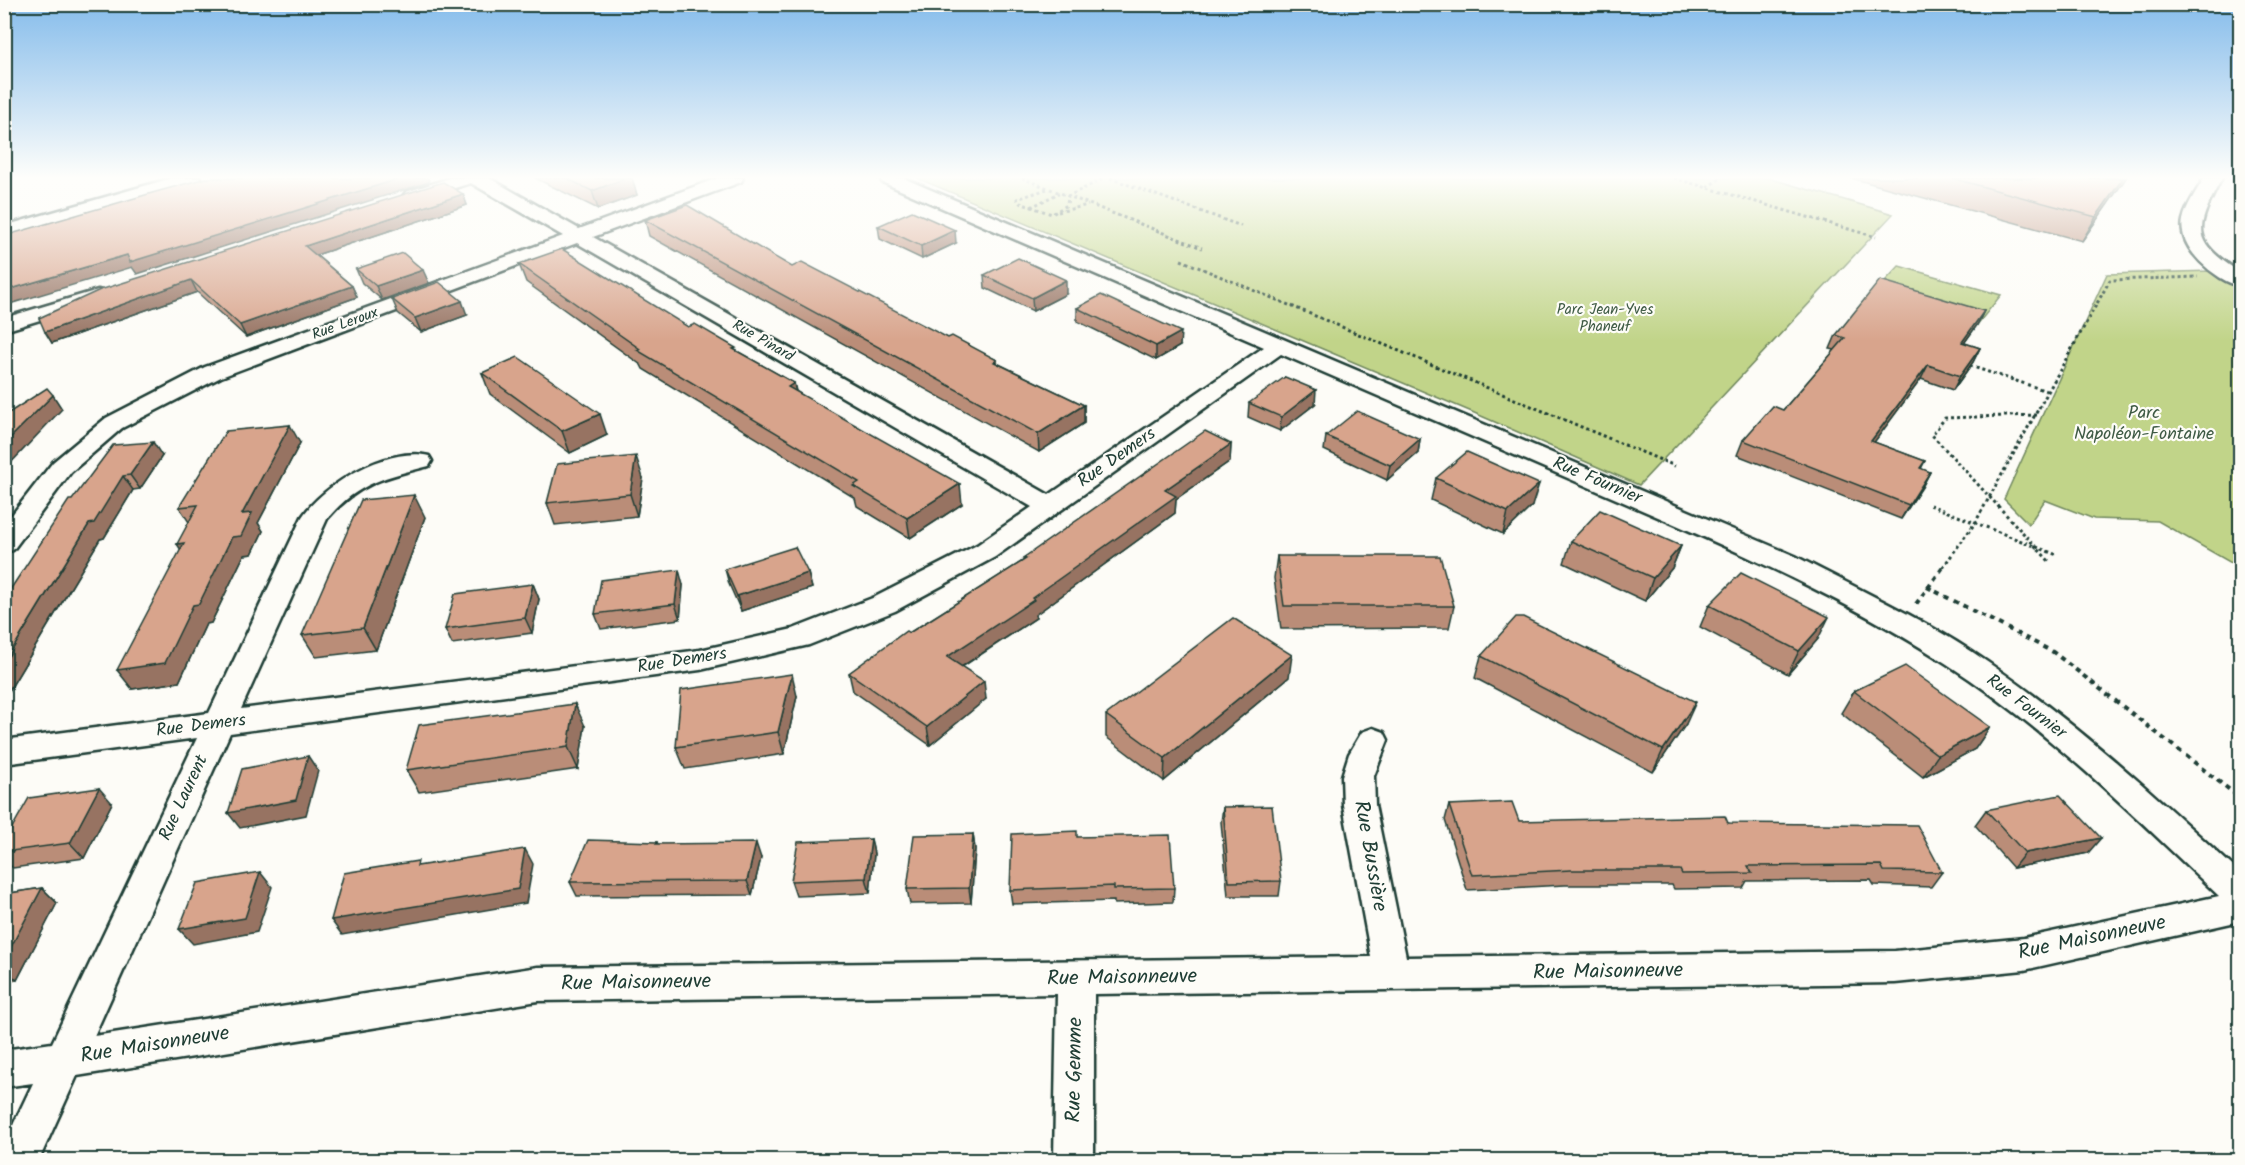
<svg xmlns="http://www.w3.org/2000/svg" width="2245" height="1165" font-family="Kalam,sans-serif">
  <rect width="100%" height="100%" fill="#fdfcf7"/>
  <filter id="ink" filterUnits="userSpaceOnUse"><feTurbulence type="fractalNoise" baseFrequency=".0167" numOctaves="2"/><feDisplacementMap in="SourceGraphic" scale="12" xChannelSelector="R" yChannelSelector="G"/><feConvolveMatrix kernelMatrix="1 2 1 2 8 2 1 2 1" color-interpolation-filters="sRGB"/></filter>
  <g filter="url(#ink)">
    <g fill="#c1d489" stroke="#70885e" stroke-width="1.5">
      <polygon points="917,178 1768,178 1893,214 1639,485 1472,412"/>
      <polygon points="1899,266 2001,295 1977,325 1874,293"/>
      <polygon points="2212,271 2240,285 2240,568 2158,521 2094,519 2045,500 2029,524 2004,499 2107,274"/>
    </g>
    <g fill="none" stroke-linecap="round" stroke-linejoin="round">
      <defs>
        <g id="minor">
          <polygon points="172,178 200,178 198,182 4,237 4,226"/>
          <path d="M450 178H489L579 229 718 178H743L741 182 593 237 1049 495 1264 347 882 182 880 178H903L1795 556C1854 587 1915 615 1971 651 2068 715 2155 795 2240 873V921L2024 970 1895 983 1094 994V1160H1054L1057 994 538 1001 77 1076 39 1160H4V1144L33 1083 4 1087V1050L52 1043 197 738 4 764V740L209 713 302 517C324 484 388 446 429 456L432 461 429 466C385 477 357 483 327 519L241 709 700 650 793 629 875 597 977 545 1032 507 577 243 221 377 122 428 71 472 13 550 4 552V525L53 462 106 418 205 367 563 236 471 183 412 201 403 196 406 192ZM1281 354C1392 402 1503 450 1614 498 1728 547 1842 596 1947 664 2047 729 2133 814 2219 896L2024 938 1895 951 1406 957 1375 805 1374 776 1388 740 1384 732 1373 728 1362 732 1349 754 1342 776 1343 805 1371 957 538 967 94 1036 230 733 700 670 809 645 895 611 995 557Z"/>
          <path d="M2204 178H2222C2197 226 2188 240 2240 272V286C2216 281 2177 248 2183 220 2186 205 2197 191 2204 178Z"/>
          <polygon points="98,290 105,292 108,296 105,300 4,331 4,318"/>
        </g>
      </defs>
      <use href="#minor" stroke="#1f3d34" stroke-width="5"/>
      <g stroke="#1f3d34" stroke-width="3" stroke-dasharray="3 3" stroke-linecap="butt">
        <polyline points="1022,178 1202,248"/>
        <polyline points="1110,178 1241,226"/>
        <polyline points="1674,178 1876,237"/>
        <polyline points="1707,187 1721,178"/>
        <polyline points="1047,189 1017,199 1020,203 1052,214 1067,205 1068,196 1105,178"/>
        <polyline points="1031,207 1059,193"/>
        <polyline points="1058,212 1088,205"/>
        <polyline points="1181,260 1675,466"/>
        <polyline points="1970,366 2050,392"/>
        <polyline points="2037,415 1945,418 1932,435 2050,562"/>
        <polyline points="1930,505 2057,555"/>
        <polyline points="1943,567 1975,523 2110,280 2198,277"/>
      </g>
      <g stroke="#1f3d34" stroke-width="4" stroke-dasharray="5 5" stroke-linecap="butt">
        <polyline points="1927,587 2053,652 2240,798"/>
        <polyline points="1916,604 1944,566"/>
      </g>
      <use href="#minor" fill="#fdfcf7" fill-rule="evenodd"/>
    </g>
    <g fill="#ba8d78" stroke="#1f3d34" stroke-width="1.5">
      <polygon points="535,178 632,178 637,195 598,209"/>
      <polygon points="1851,178 2126,178 2082,241"/>
      <polygon points="463,194 467,205 316,255 352,286 357,297 246,337 197,292 52,343 39,318"/>
      <polygon points="645,220 948,338 997,360 997,363 1084,405 1084,423 1039,452 649,236"/>
      <polygon points="878,226 956,243 922,259 880,239"/>
      <polygon points="519,264 688,327 737,351 794,383 796,391 962,504 910,538 857,506 855,498 643,369 641,365 526,282"/>
      <polygon points="356,269 429,283 382,300 362,283"/>
      <polygon points="984,275 1066,294 1033,311 985,288"/>
      <polygon points="392,299 467,315 421,332 398,313"/>
      <polygon points="1077,308 1180,346 1156,360 1077,321"/>
      <polygon points="1984,311 1977,325 1964,343 1980,348 1973,362 1953,390 1921,379 1874,442 1925,461 1921,469 1930,472 1922,487 1901,519 1737,455 1743,440 1783,410 1835,350 1830,349 1836,335"/>
      <polygon points="482,373 607,435 570,453 490,394"/>
      <polygon points="1249,403 1315,404 1280,431 1248,417"/>
      <polygon points="1326,436 1420,439 1418,453 1387,480 1324,450"/>
      <polygon points="300,443 258,523 263,531 252,554 244,555 211,623 206,624 179,682 132,689 181,549 189,522 179,507"/>
      <polygon points="1231,444 1230,461 1176,499 1175,513 1035,615 1036,618 962,667 986,699 930,745 853,691 849,673 909,633 1023,561 1023,558"/>
      <polygon points="162,456 140,489 133,490 104,538 100,539 4,699 4,599 72,500"/>
      <polygon points="643,478 637,516 555,525 547,503"/>
      <polygon points="1436,478 1532,506 1503,534 1431,500"/>
      <polygon points="425,517 376,650 316,657 302,635"/>
      <polygon points="1571,541 1681,546 1672,568 1645,601 1564,563"/>
      <polygon points="1277,556 1454,606 1449,628 1281,629 1274,578"/>
      <polygon points="725,569 808,573 812,588 741,611 729,584"/>
      <polygon points="533,584 539,599 532,633 452,644 445,629"/>
      <polygon points="683,585 680,619 601,629 595,614"/>
      <polygon points="1709,605 1818,639 1788,674 1700,627"/>
      <polygon points="1481,656 1686,724 1653,772 1475,678"/>
      <polygon points="1289,677 1164,781 1106,737 1106,715"/>
      <polygon points="1854,691 1990,727 1975,749 1923,777 1841,713"/>
      <polygon points="797,696 784,754 685,769 676,747"/>
      <polygon points="585,726 578,769 419,792 406,770"/>
      <polygon points="112,803 84,858 13,868 4,860 4,842"/>
      <polygon points="1449,805 1519,821 1728,823 1942,872 1931,887 1874,885 1871,880 1747,881 1743,888 1674,889 1672,885 1565,885 1467,890 1445,820"/>
      <polygon points="1223,807 1281,881 1279,896 1228,896 1221,822"/>
      <polygon points="1986,810 2088,853 2013,868 1975,825"/>
      <polygon points="973,834 975,849 971,903 910,904 907,889"/>
      <polygon points="1077,837 1174,888 1173,902 1114,904 1114,901 1012,904 1010,890"/>
      <polygon points="871,839 874,854 870,893 796,896 791,881"/>
      <polygon points="657,842 658,844 761,858 752,895 577,896 570,882"/>
      <polygon points="42,888 57,903 17,980 4,982 4,894"/>
    </g>
    <g fill="#977362" stroke="#1f3d34" stroke-width="1.5">
      <polygon points="402,178 428,178 429,182 137,274 132,267 10,304 4,296 4,291 127,255"/>
      <polygon points="626,178 632,178 637,195 598,209 592,191"/>
      <polygon points="2123,178 2126,178 2082,241 2096,217"/>
      <polygon points="463,194 467,205 310,257 305,246"/>
      <polygon points="955,230 956,243 922,259 921,246"/>
      <polygon points="423,270 429,283 382,300 376,286"/>
      <polygon points="191,280 197,292 52,343 45,332"/>
      <polygon points="1066,280 1066,294 1033,311 1032,298"/>
      <polygon points="352,286 357,297 246,337 240,325"/>
      <polygon points="462,301 467,315 421,332 415,318"/>
      <polygon points="1984,311 1977,325 1955,356 1962,342"/>
      <polygon points="1181,332 1180,346 1156,360 1156,346"/>
      <polygon points="1980,348 1973,362 1953,390 1960,376"/>
      <polygon points="1928,365 1921,379 1864,456 1871,441"/>
      <polygon points="794,383 798,403 788,387"/>
      <polygon points="1316,390 1315,404 1280,431 1281,417"/>
      <polygon points="53,395 62,409 4,470 4,444"/>
      <polygon points="1084,405 1084,423 1039,452 1038,434"/>
      <polygon points="600,414 607,435 570,453 562,431"/>
      <polygon points="290,425 300,443 258,523 263,531 252,554 244,555 211,623 206,624 179,682 132,689 117,670 193,605"/>
      <polygon points="1420,439 1418,453 1387,480 1390,465"/>
      <polygon points="153,442 162,456 140,489 130,475"/>
      <polygon points="1231,444 1230,461 1176,499 1175,513 1035,615 1036,618 949,675 947,657 1032,598 1165,490"/>
      <polygon points="636,456 643,478 637,516 630,494"/>
      <polygon points="1930,472 1922,487 1901,519 1909,505"/>
      <polygon points="123,476 133,490 104,538 100,539 4,699 4,663 89,524"/>
      <polygon points="960,484 962,504 910,538 907,518"/>
      <polygon points="1539,484 1532,506 1503,534 1508,512"/>
      <polygon points="414,495 425,517 376,650 363,628"/>
      <polygon points="184,543 189,562 177,544"/>
      <polygon points="1681,546 1672,568 1645,601 1653,578"/>
      <polygon points="679,570 683,585 680,619 675,604"/>
      <polygon points="808,573 812,588 741,611 737,596"/>
      <polygon points="533,584 539,599 532,633 525,618"/>
      <polygon points="1829,617 1818,639 1788,674 1799,651"/>
      <polygon points="1292,655 1289,677 1164,781 1165,758"/>
      <polygon points="792,674 797,696 784,754 778,732"/>
      <polygon points="984,681 986,699 930,745 927,727"/>
      <polygon points="1696,702 1686,724 1653,772 1663,750"/>
      <polygon points="575,704 585,726 578,769 568,747"/>
      <polygon points="1990,727 1975,749 1923,777 1938,755"/>
      <polygon points="308,756 318,771 306,815 240,828 228,813"/>
      <polygon points="99,788 112,803 84,858 70,843"/>
      <polygon points="973,834 975,849 971,903 969,888"/>
      <polygon points="2101,838 2088,853 2013,868 2025,853"/>
      <polygon points="871,839 874,854 870,893 866,878"/>
      <polygon points="756,843 761,858 752,895 747,881"/>
      <polygon points="525,849 533,864 526,903 342,935 331,920"/>
      <polygon points="260,872 272,887 257,932 193,944 179,929"/>
      <polygon points="42,888 57,903 17,980 4,969 4,960"/>
    </g>
    <g fill="#d8a48c" stroke="#1f3d34" stroke-width="1.5">
      <polygon points="206,178 402,178 130,262 127,255 4,291 4,236 152,193"/>
      <polygon points="566,178 626,178 592,191"/>
      <polygon points="1951,178 2123,178 2096,217"/>
      <polygon points="443,182 463,194 305,246 352,286 240,325 191,280 45,332 39,318 100,290"/>
      <polygon points="687,205 792,267 802,262 948,338 952,336 997,360 994,362 1084,405 1038,434 645,220"/>
      <polygon points="912,211 955,230 921,246 878,226"/>
      <polygon points="562,249 688,327 695,324 736,348 733,349 794,383 788,387 960,484 907,518 853,486 859,482 637,350 640,349 519,264"/>
      <polygon points="403,253 423,270 376,286 356,269"/>
      <polygon points="1018,258 1066,280 1032,298 984,275"/>
      <polygon points="1880,280 1984,311 1962,342 1980,348 1960,376 1928,365 1871,441 1925,461 1920,468 1930,472 1909,505 1743,440 1773,406 1783,410 1845,338 1836,335"/>
      <polygon points="439,282 462,301 415,318 392,299"/>
      <polygon points="1101,295 1181,332 1156,346 1077,308"/>
      <polygon points="518,357 600,414 562,431 482,373"/>
      <polygon points="1285,377 1316,390 1281,417 1249,403"/>
      <polygon points="47,388 53,395 4,444 4,416"/>
      <polygon points="1357,411 1420,439 1390,465 1326,436"/>
      <polygon points="290,425 242,514 252,513 241,536 232,537 199,604 193,605 165,663 117,670 184,543 177,544 198,505 179,507 226,431"/>
      <polygon points="1205,431 1231,444 1165,490 1176,496 1032,598 1034,600 947,657 984,681 927,727 849,673 906,631 909,633 1026,559 1023,558"/>
      <polygon points="153,442 130,475 123,476 94,523 89,524 4,663 4,599 69,500 72,500 113,445"/>
      <polygon points="1467,452 1539,484 1508,512 1436,478"/>
      <polygon points="636,456 630,494 547,503 557,464"/>
      <polygon points="414,495 363,628 302,635 361,500"/>
      <polygon points="1600,510 1681,546 1653,578 1571,541"/>
      <polygon points="795,547 808,573 737,596 725,569"/>
      <polygon points="1277,556 1440,556 1454,606 1284,606"/>
      <polygon points="679,570 675,604 595,614 601,580"/>
      <polygon points="1741,573 1829,617 1799,651 1709,605"/>
      <polygon points="533,584 525,618 445,629 455,594"/>
      <polygon points="1516,617 1523,617 1696,702 1663,750 1481,656"/>
      <polygon points="1233,618 1292,655 1165,758 1106,715"/>
      <polygon points="1905,666 1990,727 1938,755 1854,691"/>
      <polygon points="792,674 778,732 676,747 681,690"/>
      <polygon points="575,704 568,747 406,770 419,725"/>
      <polygon points="308,756 296,800 228,813 242,769"/>
      <polygon points="99,788 70,843 4,852 4,842 29,798"/>
      <polygon points="2060,795 2101,838 2025,853 1986,810"/>
      <polygon points="1512,802 1519,821 1725,816 1728,823 1917,825 1942,872 1884,871 1881,865 1748,866 1752,873 1682,874 1680,870 1571,870 1472,875 1449,805"/>
      <polygon points="1272,806 1281,881 1229,882 1223,807"/>
      <polygon points="1077,831 1077,837 1170,835 1174,888 1114,889 1114,886 1010,890 1012,834"/>
      <polygon points="973,834 969,888 907,889 914,835"/>
      <polygon points="871,839 866,878 791,881 798,842"/>
      <polygon points="588,840 657,842 656,844 756,843 747,881 570,882"/>
      <polygon points="525,849 518,889 331,920 344,873 418,861 417,866"/>
      <polygon points="260,872 245,918 179,929 197,883"/>
      <polygon points="42,888 4,960 4,894"/>
    </g>
  </g>
  <linearGradient id="sky" x2="0" y2="1"><stop stop-color="#85bceb"/><stop offset="0.52" stop-color="#fefefb"/><stop offset="1" stop-color="#fefefb" stop-opacity="0"/></linearGradient>
  <rect width="2245" height="341" fill="url(#sky)"/>
  <g text-anchor="middle" dominant-baseline="central" stroke-width="4.5" stroke-linejoin="round" paint-order="stroke">
    <g font-size="15" fill="#3f5b45" stroke="#fdfcf7">
      <text x="1605" y="310">Parc Jean-Yves<tspan x="1605" dy="17">Phaneuf</tspan></text>
    </g>
    <g font-size="15" fill="#1f3d34" stroke="#fdfcf7">
      <text transform="translate(345 324) rotate(-20)">Rue Leroux</text>
      <text transform="translate(763 341) rotate(30)">Rue Pinard</text>
    </g>
    <g font-size="18" fill="#3f5b45" stroke="#fdfcf7">
      <text x="2144" y="413">Parc<tspan x="2144" dy="21">Napoléon-Fontaine</tspan></text>
    </g>
    <g font-size="18" fill="#1f3d34" stroke="#fdfcf7">
      <text transform="translate(1117 458) rotate(-35)">Rue Demers</text>
      <text transform="translate(1597 481) rotate(23)">Rue Fournier</text>
      <text transform="translate(682 661) rotate(-9)">Rue Demers</text>
      <text transform="translate(2026 707) rotate(37)">Rue Fournier</text>
      <text transform="translate(201 726) rotate(-7)">Rue Demers</text>
      <text transform="translate(184 798) rotate(-65)">Rue Laurent</text>
    </g>
    <g font-size="21" fill="#1f3d34" stroke="#fdfcf7">
      <text transform="translate(1370 856) rotate(80)">Rue Bussière</text>
      <text transform="translate(2092 938) rotate(-12)">Rue Maisonneuve</text>
      <text transform="translate(1608 972) rotate(-1)">Rue Maisonneuve</text>
      <text transform="translate(1122 978) rotate(-1)">Rue Maisonneuve</text>
      <text transform="translate(636 983) rotate(-1)">Rue Maisonneuve</text>
      <text transform="translate(155 1045) rotate(-9)">Rue Maisonneuve</text>
      <text transform="translate(1075 1070) rotate(-89)">Rue Gemme</text>
    </g>
  </g>
  <rect width="2245" height="1165" fill="none" stroke="#fdfcf7" stroke-width="24"/>
  <rect x="12" y="12" width="2221" height="1141" fill="none" stroke="#1f3d34" stroke-width="2" filter="url(#ink)"/>
</svg>
